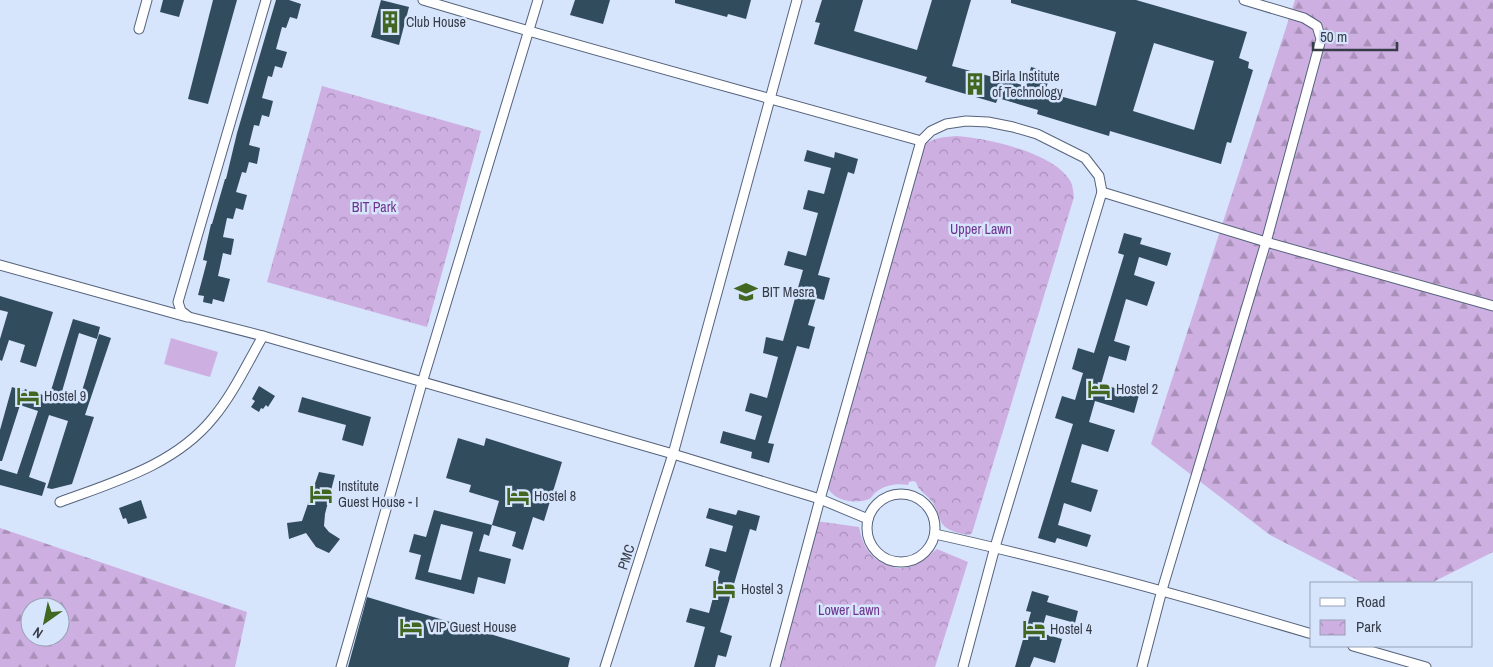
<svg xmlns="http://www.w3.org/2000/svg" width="1493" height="667" font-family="'Archivo Narrow',sans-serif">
  <defs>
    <pattern id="forest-firs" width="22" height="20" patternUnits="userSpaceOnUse" patternTransform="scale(1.25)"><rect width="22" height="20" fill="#ceafe2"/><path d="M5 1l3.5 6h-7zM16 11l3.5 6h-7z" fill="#a890b9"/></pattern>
    <pattern id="park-crowns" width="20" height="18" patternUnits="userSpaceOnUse" patternTransform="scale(1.25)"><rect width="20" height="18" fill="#ceafe2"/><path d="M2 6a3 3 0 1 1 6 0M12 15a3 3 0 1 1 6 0" fill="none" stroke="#a890b9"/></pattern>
  </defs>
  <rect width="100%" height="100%" fill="#d6e4fc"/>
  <g fill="url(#forest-firs)" fill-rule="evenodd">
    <polygon points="1295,0 1493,0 1493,552 1431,583 1363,583 1270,535 1151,444"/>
    <path d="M0 528 247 612 235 667H0ZM30 607H60V637H30Z"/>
  </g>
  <g fill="url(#park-crowns)">
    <polygon points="322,86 481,131 427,327 267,282"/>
    <path d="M956 136C986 138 1051 152 1069 179 1073 184 1073 191 1074 197L972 533 969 535C960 534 946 531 941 522 938 516 937 509 933 503 928 495 918 491 916 482L913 481 909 482 908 485C897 483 884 485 875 493 872 496 871 499 866 500 853 504 831 500 827 485L921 147C932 138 942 137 956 136Z"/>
    <path d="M816 521 859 527C863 545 869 559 888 565 892 567 898 569 903 568 916 567 927 557 937 549L968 562 935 667H772Z"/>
  </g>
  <polygon fill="#ceafe2" points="171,338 218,352 210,377 164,364"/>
  <g fill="#314d5d" fill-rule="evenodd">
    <polygon points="163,0 184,0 179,17 160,12"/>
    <polygon points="213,0 237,0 208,104 188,99"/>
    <polygon points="276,0 289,0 301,4 297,19 290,17 286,28 282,27 276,49 287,52 282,68 275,66 272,77 268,76 262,98 273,101 269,117 262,115 259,126 254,125 249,145 260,148 257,164 249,162 246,173 242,172 236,192 247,195 243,210 236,208 233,219 227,218 223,237 234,239 231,255 223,253 218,276 230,279 224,302 213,299 212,304 203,302 204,296 198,295 207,261 203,260 211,224 212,224 225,179 226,179 237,133"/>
    <polygon points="381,0 409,7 399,45 371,37"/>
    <polygon points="575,0 610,0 603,24 570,15"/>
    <polygon points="675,0 751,0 746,19 728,14 727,17 675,3"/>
    <path d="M822 0H863L854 31 917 50 932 0H971L952 66 1026 86 1031 67 1051 72 1045 92 1096 106 1116 32 1011 3V0H1136L1247 32 1239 58 1249 62 1248 68 1253 70 1231 143 1227 142 1221 164 1110 131 1109 136 1037 114 1038 110 998 98 996 103 925 82 927 77 814 44 820 23 815 22ZM1154 43 1214 61 1194 130 1133 111Z"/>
    <polygon points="807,150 834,158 835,152 858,159 854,174 848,172 818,275 830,278 824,300 816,298 808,325 815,327 809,349 797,346 768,443 774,444 769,463 751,458 752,452 720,443 723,431 755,440 762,416 745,411 750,393 767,398 778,357 763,353 766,337 783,341 803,270 784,265 788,251 806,256 818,213 803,209 808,190 824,194 831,168 804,161"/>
    <polygon points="1124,233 1142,238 1140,244 1171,253 1167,266 1139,257 1134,275 1155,282 1147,306 1126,299 1114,341 1130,346 1126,361 1109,356 1101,384 1139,395 1134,413 1095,401 1089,422 1115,430 1108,452 1082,444 1071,482 1098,490 1091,512 1064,503 1058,525 1091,535 1087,547 1057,538 1055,543 1038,538 1073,424 1055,418 1062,396 1075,400 1083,373 1072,369 1078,348 1094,353 1124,255 1118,253"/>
    <polygon points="0,296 53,312 36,367 20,362 25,345 9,340 2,361 0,360 0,339 8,312 0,310"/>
    <polygon points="73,319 100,327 97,339 79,333 61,395 79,401 99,334 111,338 85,415 94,417 72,484 52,489 47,488 68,421 49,415 29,477 46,483 42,496 0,485 0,469 17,474 38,411 20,405 2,461 0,461 0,430 12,387 24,391 25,389 49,397"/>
    <polygon points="259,386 275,396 268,407 266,405 263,409 261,408 259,412 251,407 255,401 252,399"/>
    <polygon points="302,397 371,417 363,446 342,440 346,425 298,412"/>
    <polygon points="458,438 484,446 486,438 562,462 544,521 533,517 523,550 512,546 516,532 492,525 499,501 469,492 471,485 446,478"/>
    <polygon points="319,472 335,475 325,514 324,526 329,532 340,539 329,553 316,547 306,533 289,539 287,523 302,521"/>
    <polygon points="141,500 147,518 128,524 126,518 123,519 119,508"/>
    <polygon points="709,508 736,515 738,510 760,516 756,531 750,529 720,632 732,636 726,657 718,655 715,667 694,667 705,627 686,622 690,608 709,613 720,571 705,566 710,548 726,552 733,526 706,518"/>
    <path d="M434 510 492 525 489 536 484 534 479 551 511 559 505 584 478 577 474 594 415 579 421 555 409 552 414 534 426 537ZM441 524 473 532 461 580 428 572Z"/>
    <polygon points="1032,591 1049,596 1047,602 1078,611 1075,623 1046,615 1041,633 1062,639 1055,663 1034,657 1030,667 1015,667 1031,612 1026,611"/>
    <polygon points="367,597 570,658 568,667 348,667"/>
  </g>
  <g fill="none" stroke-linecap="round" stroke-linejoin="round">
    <defs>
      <g id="street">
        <polyline points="266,0 178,302 181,311 189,317 263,336 673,454 820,499 868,519"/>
        <path d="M423 0C589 50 756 94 921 141"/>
        <polyline points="139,29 147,0"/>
        <polyline points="1102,192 1266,242 1493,306"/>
        <polyline points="0,265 187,317"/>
        <circle cx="901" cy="528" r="34"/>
        <path d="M60 502C114 482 175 465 213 418 233 394 247 364 263 336"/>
        <path d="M935 534C1062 562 1187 597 1312 634"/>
        <polyline points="1353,646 1426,667"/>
        <polyline points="341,667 422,383 538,0"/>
        <polyline points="605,667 673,454 797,0"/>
        <polyline points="775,667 820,499 921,141 931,131 946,124 966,121 988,122 1013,127 1037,134 1085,158 1099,176 1102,192 995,547 963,667"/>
        <polyline points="1142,667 1162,590 1266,242 1321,39 1317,26 1304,18 1244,0"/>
      </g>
    </defs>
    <use href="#street" stroke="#55637c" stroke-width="11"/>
    <use href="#street" stroke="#fff" stroke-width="9"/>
  </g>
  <defs>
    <symbol id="building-bare" viewBox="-9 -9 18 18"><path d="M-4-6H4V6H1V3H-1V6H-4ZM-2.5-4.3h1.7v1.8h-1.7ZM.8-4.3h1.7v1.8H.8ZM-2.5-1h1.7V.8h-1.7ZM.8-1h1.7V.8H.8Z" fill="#416721" stroke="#d6e4fc" stroke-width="2.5" paint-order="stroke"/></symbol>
    <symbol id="university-bare" viewBox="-9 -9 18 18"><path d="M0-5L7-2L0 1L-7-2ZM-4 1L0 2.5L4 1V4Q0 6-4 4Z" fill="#416721" stroke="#d6e4fc" stroke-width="2.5" paint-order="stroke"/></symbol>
    <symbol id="hotel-bare" viewBox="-9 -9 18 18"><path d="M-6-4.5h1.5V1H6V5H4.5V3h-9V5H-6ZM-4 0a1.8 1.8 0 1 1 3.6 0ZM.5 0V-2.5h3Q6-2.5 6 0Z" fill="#416721" stroke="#d6e4fc" stroke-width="2.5" paint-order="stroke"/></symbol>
  </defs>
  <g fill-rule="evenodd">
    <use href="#building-bare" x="374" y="6" width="32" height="32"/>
    <use href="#building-bare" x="959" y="68" width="32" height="32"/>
    <use href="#university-bare" x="730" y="276" width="32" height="32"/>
    <use href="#hotel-bare" x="1083" y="373" width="32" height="32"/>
    <use href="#hotel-bare" x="12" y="380" width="32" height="32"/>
    <use href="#hotel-bare" x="305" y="478" width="32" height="32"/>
    <use href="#hotel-bare" x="502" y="480" width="32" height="32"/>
    <use href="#hotel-bare" x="708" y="573" width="32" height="32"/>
    <use href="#hotel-bare" x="395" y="611" width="32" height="32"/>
    <use href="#hotel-bare" x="1018" y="613" width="32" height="32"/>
  </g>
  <g text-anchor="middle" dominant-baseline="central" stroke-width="5" stroke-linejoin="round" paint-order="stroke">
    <g font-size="14" fill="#363d49" stroke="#d6e4fc" text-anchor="start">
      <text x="406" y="22">Club House</text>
      <text x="992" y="76">Birla Institute<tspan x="992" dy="16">of Technology</tspan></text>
      <text x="762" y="292">BIT Mesra</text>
      <text x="1116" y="389">Hostel 2</text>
      <text x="44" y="396">Hostel 9</text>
      <text x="338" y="486">Institute<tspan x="338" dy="16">Guest House - I</tspan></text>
      <text x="534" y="496">Hostel 8</text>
      <text x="741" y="589">Hostel 3</text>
      <text x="428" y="627">VIP Guest House</text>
      <text x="1050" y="629">Hostel 4</text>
    </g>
    <g font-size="14" fill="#6e348e" stroke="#d6e4fc">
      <text x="374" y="207">BIT Park</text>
      <text x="981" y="229">Upper Lawn</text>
      <text x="849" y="610">Lower Lawn</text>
    </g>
    <g font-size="14" fill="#363d49" stroke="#d6e4fc">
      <text transform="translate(626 557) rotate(-72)">PMC</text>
    </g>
  </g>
  <rect x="1310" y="582" width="162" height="65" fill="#d6e4fc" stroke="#96a1b4"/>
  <rect x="1320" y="598" width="25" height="8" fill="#ffffff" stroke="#96a1b4"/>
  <text x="1356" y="607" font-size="15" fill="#363d49">Road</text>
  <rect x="1320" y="620" width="25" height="15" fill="url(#park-crowns)" stroke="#96a1b4"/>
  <text x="1356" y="632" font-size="15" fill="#363d49">Park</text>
  <g transform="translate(45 622) rotate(213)"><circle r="24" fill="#d6e4fc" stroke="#96a1b4"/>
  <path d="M0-4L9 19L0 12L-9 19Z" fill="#416721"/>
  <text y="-8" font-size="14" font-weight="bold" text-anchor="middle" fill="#363d49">N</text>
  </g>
  <path d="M1313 42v8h84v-8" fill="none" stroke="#363d49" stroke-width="2.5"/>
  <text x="1320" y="42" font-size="15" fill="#363d49" stroke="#d6e4fc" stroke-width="4" paint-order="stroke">50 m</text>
</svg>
